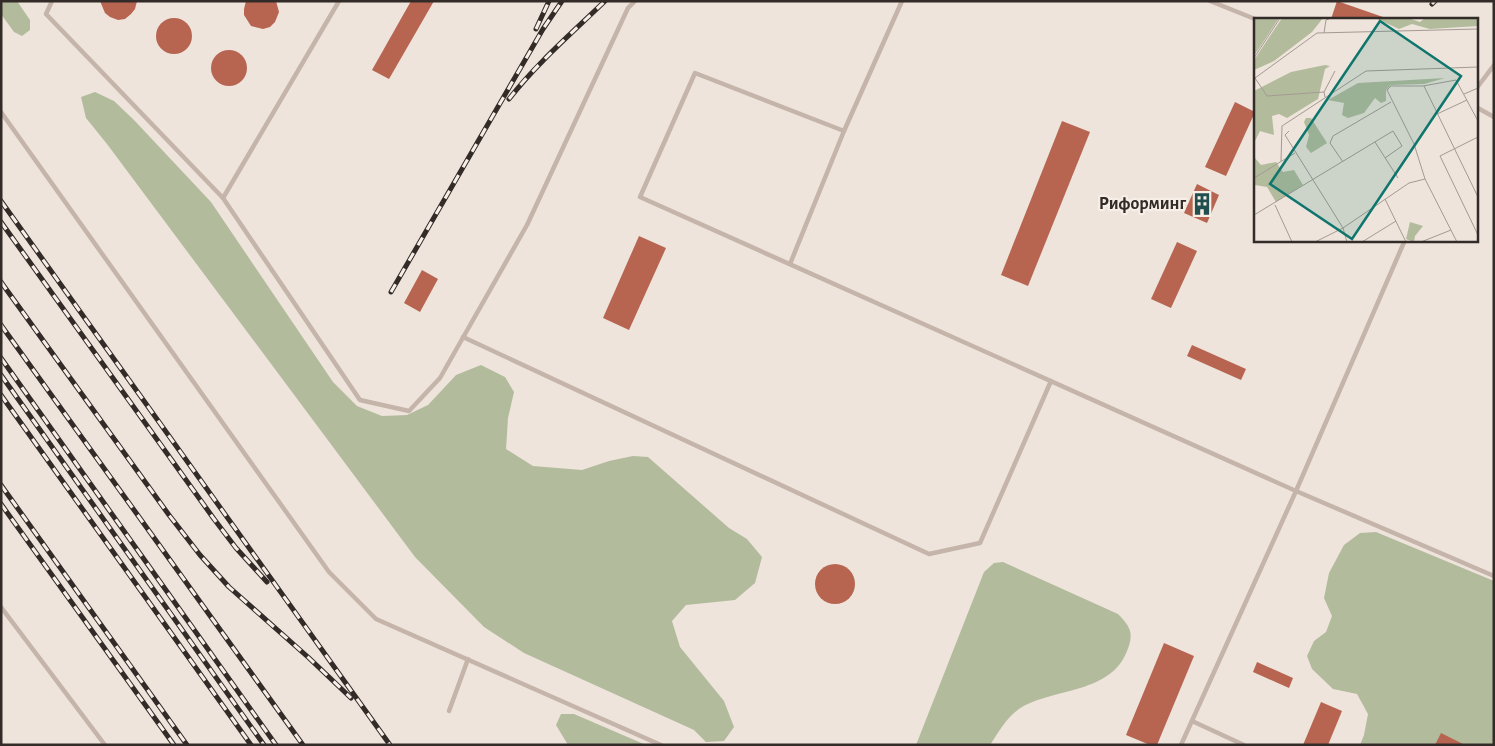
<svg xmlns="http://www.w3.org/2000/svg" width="1495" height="746" font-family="'Alegreya Sans',sans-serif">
  <rect width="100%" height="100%" fill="#eee4db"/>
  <g fill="#b3bb9d">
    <polygon points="1,1 17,1 30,20 30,30 22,36 14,32 1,14"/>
    <polygon points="95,92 114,101 134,120 211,202 333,382 357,406 382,416 407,415 428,405 456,375 481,365 505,377 514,392 508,418 506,449 533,466 582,470 609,461 633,456 648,457 729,528 747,539 762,557 755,583 735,600 686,605 672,621 680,647 724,701 734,727 724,741 706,742 694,730 524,653 484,627 415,557 107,144 86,118 81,97"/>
    <polygon points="1376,532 1494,581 1494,745 1360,745 1364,735 1368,714 1357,694 1333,689 1312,669 1307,656 1314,641 1326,632 1332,616 1324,598 1329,573 1344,545 1360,533"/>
    <path d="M1003 562 1118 614C1131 627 1134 634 1127 651 1111 693 1056 688 1022 707 1007 716 1000 730 990 745H916L984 572 994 563Z"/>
    <polygon points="561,714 574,714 646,745 568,745 556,725"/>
  </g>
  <g fill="#b76551">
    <polygon points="100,1 137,1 135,9 131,14 125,19 118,20 110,17 105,13"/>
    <polygon points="246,1 276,1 279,12 275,22 270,27 263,29 251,26 244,15 244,9"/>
    <polygon points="411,1 434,1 389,79 372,70"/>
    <polygon points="1337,1 1383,17 1383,19 1331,19"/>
    <circle cx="174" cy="36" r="18"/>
    <circle cx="229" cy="68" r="18"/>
    <polygon points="1235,102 1255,112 1226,176 1205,167"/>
    <polygon points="1062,121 1090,132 1028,286 1001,275"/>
    <polygon points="1197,184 1219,195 1207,223 1184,213"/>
    <polygon points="639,236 666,248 629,330 603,318"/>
    <polygon points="1177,242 1197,251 1171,308 1151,299"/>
    <polygon points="422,270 438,279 420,312 404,303"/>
    <polygon points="1192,345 1246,369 1241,380 1187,356"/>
    <circle cx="835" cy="584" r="20"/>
    <polygon points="1164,643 1194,656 1157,745 1150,745 1126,735"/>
    <polygon points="1257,662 1293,678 1289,688 1253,672"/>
    <polygon points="1321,702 1342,711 1328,745 1303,745"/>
    <polygon points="1441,733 1465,745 1435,745"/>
  </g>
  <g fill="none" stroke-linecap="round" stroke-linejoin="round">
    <g stroke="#c5b4a9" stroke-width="4.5">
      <polyline points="52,1 46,14 223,198 360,400 409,411 440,378 527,225 628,8 635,1"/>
      <polyline points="1210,1 1255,19"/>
      <polyline points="1476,89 1494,65"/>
      <polyline points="1476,107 1494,117"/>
      <polyline points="1,112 329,572 376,619 661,745"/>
      <polyline points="844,131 695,73 640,197 1296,491 1494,576"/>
      <polyline points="223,198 339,1"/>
      <polyline points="790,264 844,131 902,1"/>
      <polyline points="463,337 929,554 980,543 1051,381"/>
      <polyline points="1,607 105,745"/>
      <polyline points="449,711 468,659"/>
      <polyline points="1192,721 1244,745"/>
      <polyline points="1181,745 1296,491 1405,240"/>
    </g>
    <defs>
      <g id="rail">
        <polyline points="1432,4 1435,1"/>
        <polyline points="536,29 549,1"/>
        <path d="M509 99C537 63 572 33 605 1"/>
        <polyline points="1,201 390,745"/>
        <polyline points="1,222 214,519 236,548 267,582"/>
        <polyline points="1,282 169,515 200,555 229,587 309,658 351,698"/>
        <polyline points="391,292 543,29 562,1"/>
        <polyline points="1,325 303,745"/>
        <polyline points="1,358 276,745"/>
        <polyline points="1,375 264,745"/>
        <polyline points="1,395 251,745"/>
        <polyline points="1,485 187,745"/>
        <polyline points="1,504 174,745"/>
      </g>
    </defs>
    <use href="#rail" stroke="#332b28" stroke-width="5"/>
    <use href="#rail" stroke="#f7efe7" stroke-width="3" stroke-dasharray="9" stroke-linecap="butt"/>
  </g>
  <defs>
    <symbol id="building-bare" viewBox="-9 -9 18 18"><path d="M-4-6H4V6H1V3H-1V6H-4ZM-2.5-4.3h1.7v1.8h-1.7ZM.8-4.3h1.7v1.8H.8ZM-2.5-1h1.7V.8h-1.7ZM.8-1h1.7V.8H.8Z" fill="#224e4f" stroke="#f7efe7" stroke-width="2.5" paint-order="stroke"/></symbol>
  </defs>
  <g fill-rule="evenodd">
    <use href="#building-bare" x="1186" y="188" width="32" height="32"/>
  </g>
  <g text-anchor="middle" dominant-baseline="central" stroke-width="4.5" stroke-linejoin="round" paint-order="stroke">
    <g font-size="18" font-weight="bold" fill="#332b28" stroke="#f7efe7" text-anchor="end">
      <text x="1186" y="204">Риформинг</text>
    </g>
  </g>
  <g transform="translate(1254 18)">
    <rect width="224" height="224" fill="#eee4db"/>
    <path d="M0 0H25L0 38ZM28 0H69L58 14 20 43 0 52V42ZM154 0 166 4 171 0H224V8L176 11 158 6 145 11 123 1ZM71 47 76 48 71 51 64 81 33 100 25 96 18 98 20 117 6 113 0 125V73L37 54ZM191 60 170 66 137 67 132 72V83L127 85 121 80 110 95 94 100 88 97 90 85 74 82 104 65ZM52 100H57L73 125 57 135 52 129 55 117 50 104ZM0 139 7 147 22 144 29 154 40 152 49 167 22 184 13 169 1 167ZM156 204 169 208 161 218 160 224 152 221Z" fill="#b3bb9d"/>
    <path fill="none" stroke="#a39a93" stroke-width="1" d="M70 15 72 2 77 0M0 40 26 0M1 60 63 15 224 11M1 60 13 78 70 74M170 68 224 179M210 76 224 70M71 79 70 74 81 53M183 96 213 82M35 113 31 117 89 210 93 224M224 119 186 138 224 217M121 124 144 160M27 143 28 108 112 53 224 49M89 144 76 125 79 118 137 84M0 160 41 135M131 181 152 224M21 187 38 224M0 197 139 113 148 128 131 140M61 224 89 210 155 165 171 161M108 224 142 203M167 224 197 212M203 224 171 161 160 126 133 72 137 68H169L202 62 224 103"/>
    <path fill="#0f766e" fill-opacity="0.15" stroke="#0f766e" stroke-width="2.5" d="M126 3 207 58 98 221 16 166Z"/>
    <rect width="224" height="224" fill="none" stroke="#332b28" stroke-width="2.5"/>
  </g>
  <rect width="1495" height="746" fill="none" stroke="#332b28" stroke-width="5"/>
</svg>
